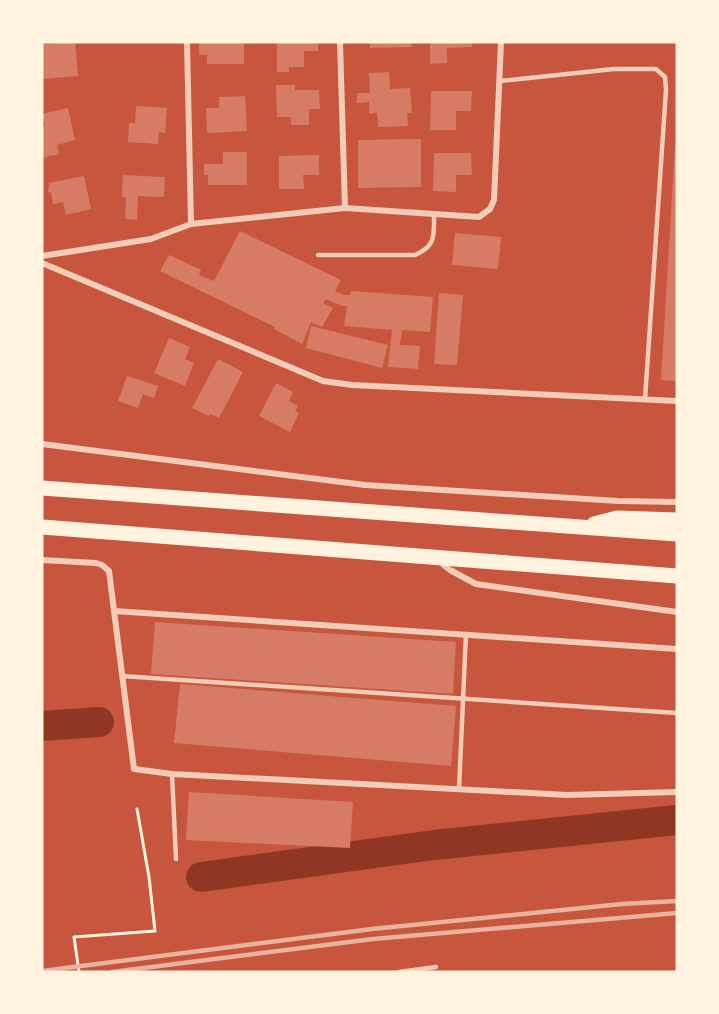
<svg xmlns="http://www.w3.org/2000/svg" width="719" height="1014" font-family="Barlow,sans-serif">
  <rect width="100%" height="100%" fill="#c8553d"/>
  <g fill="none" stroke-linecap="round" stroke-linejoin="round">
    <g stroke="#8f3625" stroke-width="30">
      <polyline points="42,726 99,722"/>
      <polyline points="201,877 434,845 677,820"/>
    </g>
  </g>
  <g fill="#d67c66">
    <polygon points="75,42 78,76 42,79 42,44"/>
    <polygon points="244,42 244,64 207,64 207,55 199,55 199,43"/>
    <polygon points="277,42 318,42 318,51 304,51 304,67 289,67 289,72 277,72"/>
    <polygon points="370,42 411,42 412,47 370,48"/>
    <polygon points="430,42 472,42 472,47 447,48 447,63 430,64"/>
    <polygon points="389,72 390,89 410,88 412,113 407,113 408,126 378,127 377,113 369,114 369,102 357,103 357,93 370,93 369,73"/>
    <polygon points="276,85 295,85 295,90 319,90 320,109 309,109 309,125 291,125 291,117 277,117"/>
    <polygon points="431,91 472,91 471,111 456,111 456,130 430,130"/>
    <polygon points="245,96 247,131 207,133 206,108 219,108 219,97"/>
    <polygon points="136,106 167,108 165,133 159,132 158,144 128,142 129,123 135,123"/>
    <polygon points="68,108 75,140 57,145 59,154 42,158 42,127 45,126 42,114"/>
    <polygon points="421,139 421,187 358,188 358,140"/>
    <polygon points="675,145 677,145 677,381 661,380"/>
    <polygon points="223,152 247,152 247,185 208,185 208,175 204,175 204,164 223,164"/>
    <polygon points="434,153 471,153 472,175 456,175 456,192 433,191"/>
    <polygon points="319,155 319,175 303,175 304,189 279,189 279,156"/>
    <polygon points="123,175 165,177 164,197 138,196 137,220 125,219 126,197 122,197"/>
    <polygon points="84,176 91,209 66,215 63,202 53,204 51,192 48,193 49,183"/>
    <polygon points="240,231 341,280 335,291 344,295 350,295 351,291 433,297 430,332 402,330 400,345 420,346 418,369 388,367 392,330 344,326 347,306 342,306 326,299 323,303 333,308 322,327 311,322 302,344 274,329 275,327 160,271 169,255 201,270 199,275 214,281"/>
    <polygon points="455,233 501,237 498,269 452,265"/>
    <polygon points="439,293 463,295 457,365 434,364"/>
    <polygon points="311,326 388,345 382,368 306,348"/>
    <polygon points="169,338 190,347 185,359 194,363 185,386 154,373"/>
    <polygon points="218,359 243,372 219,418 210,414 209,416 192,408"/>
    <polygon points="127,376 158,386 154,398 143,394 138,408 118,401"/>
    <polygon points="276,383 293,392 289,401 298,406 295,411 299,413 290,432 259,416"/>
    <polygon points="155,622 456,642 453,694 151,674"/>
    <polygon points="180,684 456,706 451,766 174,743"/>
    <polygon points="189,792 353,802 350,848 186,840"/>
  </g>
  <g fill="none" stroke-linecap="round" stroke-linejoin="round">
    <polyline stroke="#fff3e0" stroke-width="3" points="79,972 74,937 155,931 149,877 137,809"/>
    <g stroke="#f1ccb7" stroke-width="4.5">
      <polyline points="500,81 614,69 656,69 665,77 666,90 645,399"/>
      <path d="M318 255H415C436 246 434 236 434 214"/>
      <polyline points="122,676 677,713"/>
      <polyline points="172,774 176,859"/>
      <polyline points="459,789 466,634"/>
      <polyline points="399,972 436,967"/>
    </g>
    <g stroke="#f1ccb7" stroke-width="6">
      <polyline points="187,42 191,224"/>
      <polyline points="340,42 345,208"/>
      <polyline points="42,256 151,239 191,224 345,208 479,217 490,209 494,200 501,42"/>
      <polyline points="42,263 323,381 352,385 677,401"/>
      <polyline points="42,444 365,485 618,501 677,502"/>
      <polyline points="42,560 96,563 102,565 109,571 134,769 172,774 567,795 677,792"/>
      <polyline points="440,562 450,570 476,584 677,612"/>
      <polyline points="114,611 677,649"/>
    </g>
    <g stroke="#fff3e0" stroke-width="15">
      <polyline points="42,488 677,534"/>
      <polyline points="594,524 617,518 677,520"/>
      <polyline points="42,527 677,576"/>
    </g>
    <g stroke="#e9b49f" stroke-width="4.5">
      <polyline points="42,971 372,929 622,904 677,901"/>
      <polyline points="112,972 373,939 677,913"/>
    </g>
  </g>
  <rect width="719" height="1014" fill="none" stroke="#fff3e0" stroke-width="87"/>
</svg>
